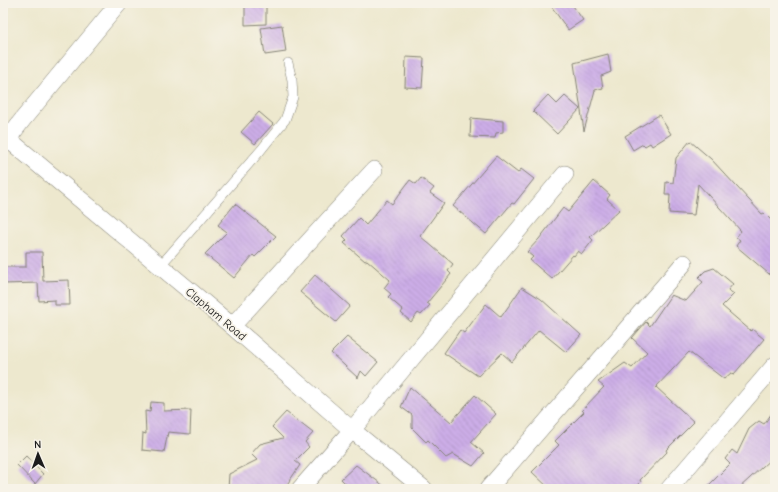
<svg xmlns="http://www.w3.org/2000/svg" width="778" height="492" font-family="'Comic Neue',sans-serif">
  <defs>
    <pattern id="building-back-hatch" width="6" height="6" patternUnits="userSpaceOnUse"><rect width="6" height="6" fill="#ccade7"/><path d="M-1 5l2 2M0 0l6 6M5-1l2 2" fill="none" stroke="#af94c6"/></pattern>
  </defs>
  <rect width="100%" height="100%" fill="#f7f3e8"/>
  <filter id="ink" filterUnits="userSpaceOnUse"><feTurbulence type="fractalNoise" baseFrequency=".025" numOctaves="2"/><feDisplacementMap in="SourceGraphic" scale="8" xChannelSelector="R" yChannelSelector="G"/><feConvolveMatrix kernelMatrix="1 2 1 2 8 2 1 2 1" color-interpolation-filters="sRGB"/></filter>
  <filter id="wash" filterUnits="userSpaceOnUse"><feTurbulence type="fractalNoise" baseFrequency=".012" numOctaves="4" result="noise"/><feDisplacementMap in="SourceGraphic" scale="16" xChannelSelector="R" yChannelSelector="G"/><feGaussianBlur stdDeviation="0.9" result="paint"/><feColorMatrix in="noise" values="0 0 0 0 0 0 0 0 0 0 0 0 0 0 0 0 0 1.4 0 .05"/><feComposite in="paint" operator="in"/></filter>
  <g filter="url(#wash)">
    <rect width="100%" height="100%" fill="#ede8ce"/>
    <g id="blocks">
      <g fill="url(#building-back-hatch)">
        <polygon points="245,3 266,3 266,24 245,25"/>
        <polygon points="549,3 571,3 583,20 568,30"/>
        <polygon points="282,25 286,52 265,55 261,28"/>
        <polygon points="608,54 611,72 601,76 603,88 595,90 584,131 574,63"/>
        <polygon points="406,57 424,58 422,88 405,87"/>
        <polygon points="548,95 557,104 565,96 580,109 557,134 533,111"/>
        <polygon points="259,112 273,124 255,144 241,132"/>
        <polygon points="659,115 671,134 652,146 650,143 645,146 643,144 633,150 625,136"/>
        <polygon points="471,118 503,121 503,132 496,133 495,138 470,137"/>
        <polygon points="690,141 711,159 762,214 764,213 775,224 775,279 736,246 740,240 736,237 741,231 698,184 694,215 669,213 670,195 665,195 666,182 673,183 676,158"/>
        <polygon points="496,156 518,173 521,169 534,179 514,204 512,203 486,234 453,206"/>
        <polygon points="421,178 434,188 430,193 444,203 420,236 453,264 448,271 451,274 427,303 430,305 421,315 418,313 411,322 401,313 403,310 388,297 391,294 384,288 390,280 367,260 365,261 344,243 347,240 343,236 359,218 366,225 387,200 392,204 410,180 416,184"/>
        <polygon points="594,181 610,195 607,199 619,210 590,237 593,240 582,254 578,251 574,256 573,255 552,279 530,260 533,257 527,252 539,239 563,208 568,212"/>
        <polygon points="235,204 276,236 255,257 253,255 234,278 205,254 227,232 218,225"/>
        <polygon points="26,252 42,252 43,281 69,280 70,305 55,305 55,300 39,301 38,283 3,284 3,267 26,267"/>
        <polygon points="714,268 733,284 728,290 734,294 722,306 751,331 752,329 764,339 734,374 731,373 724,379 689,352 656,387 694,422 666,450 667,452 640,480 641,482 634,489 550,489 532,472 559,445 555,441 584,412 582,410 604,387 598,382 625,363 632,368 647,352 632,338 646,322 650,326 671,295 686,301 703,282 698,278 705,271"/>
        <polygon points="315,275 350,306 336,322 300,292"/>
        <polygon points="522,287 541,299 581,335 566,352 539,330 512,362 502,353 478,376 444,353 460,330 464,333 486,304 501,317"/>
        <polygon points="347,337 378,362 366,376 361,371 358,378 331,353"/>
        <polygon points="410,387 451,422 475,395 496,414 471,442 484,453 473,466 453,454 446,458 428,440 426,442 412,428 412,415 401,407"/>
        <polygon points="151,402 164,403 164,411 191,410 190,434 168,432 164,452 142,450 143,433 146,434 145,411 150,412"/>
        <polygon points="775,409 775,452 774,456 738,489 705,489 730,464 725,459 732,450 737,454 749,429 759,421 764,424"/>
        <polygon points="286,412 313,433 305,442 309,447 295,461 300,465 284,489 228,489 229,474 257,460 251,454 260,444 283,438 272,427"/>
        <polygon points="26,456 43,474 35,484 17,465"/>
        <polygon points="356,465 388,489 351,489 341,479"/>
      </g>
    </g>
  </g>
  <g filter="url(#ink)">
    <use href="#blocks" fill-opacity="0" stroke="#848275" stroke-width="1"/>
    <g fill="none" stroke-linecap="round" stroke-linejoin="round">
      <defs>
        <polyline id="service" points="160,266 261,150 285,120 293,97 292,80 288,63"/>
        <g id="minor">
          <polyline points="8,139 232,326 352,430 424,489"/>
          <polyline points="3,145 23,119 119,3"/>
          <polyline points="232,326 374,170"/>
          <polyline points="300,489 352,430 565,174"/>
          <polyline points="488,489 684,263"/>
          <polyline points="669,489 775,365"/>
        </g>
      </defs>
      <use href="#service" stroke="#848275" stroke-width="10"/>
      <use href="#minor" stroke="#848275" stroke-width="18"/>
      <use href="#service" stroke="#fff" stroke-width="9"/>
      <use href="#minor" stroke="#fff" stroke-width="17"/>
    </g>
  </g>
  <g text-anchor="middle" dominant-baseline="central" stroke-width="3.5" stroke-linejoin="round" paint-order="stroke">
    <g font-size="12" fill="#1c1c1c" stroke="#f7f3e8">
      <text transform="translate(216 314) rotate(40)">Clapham Road</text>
    </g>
  </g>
  <rect width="778" height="492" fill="none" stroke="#f7f3e8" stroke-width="16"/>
  <g transform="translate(38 454) rotate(358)" stroke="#f7f3e8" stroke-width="3" paint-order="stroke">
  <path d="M0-3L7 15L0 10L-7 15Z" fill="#1c1c1c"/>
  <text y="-6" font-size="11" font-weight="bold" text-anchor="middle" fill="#1c1c1c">N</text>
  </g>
</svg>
